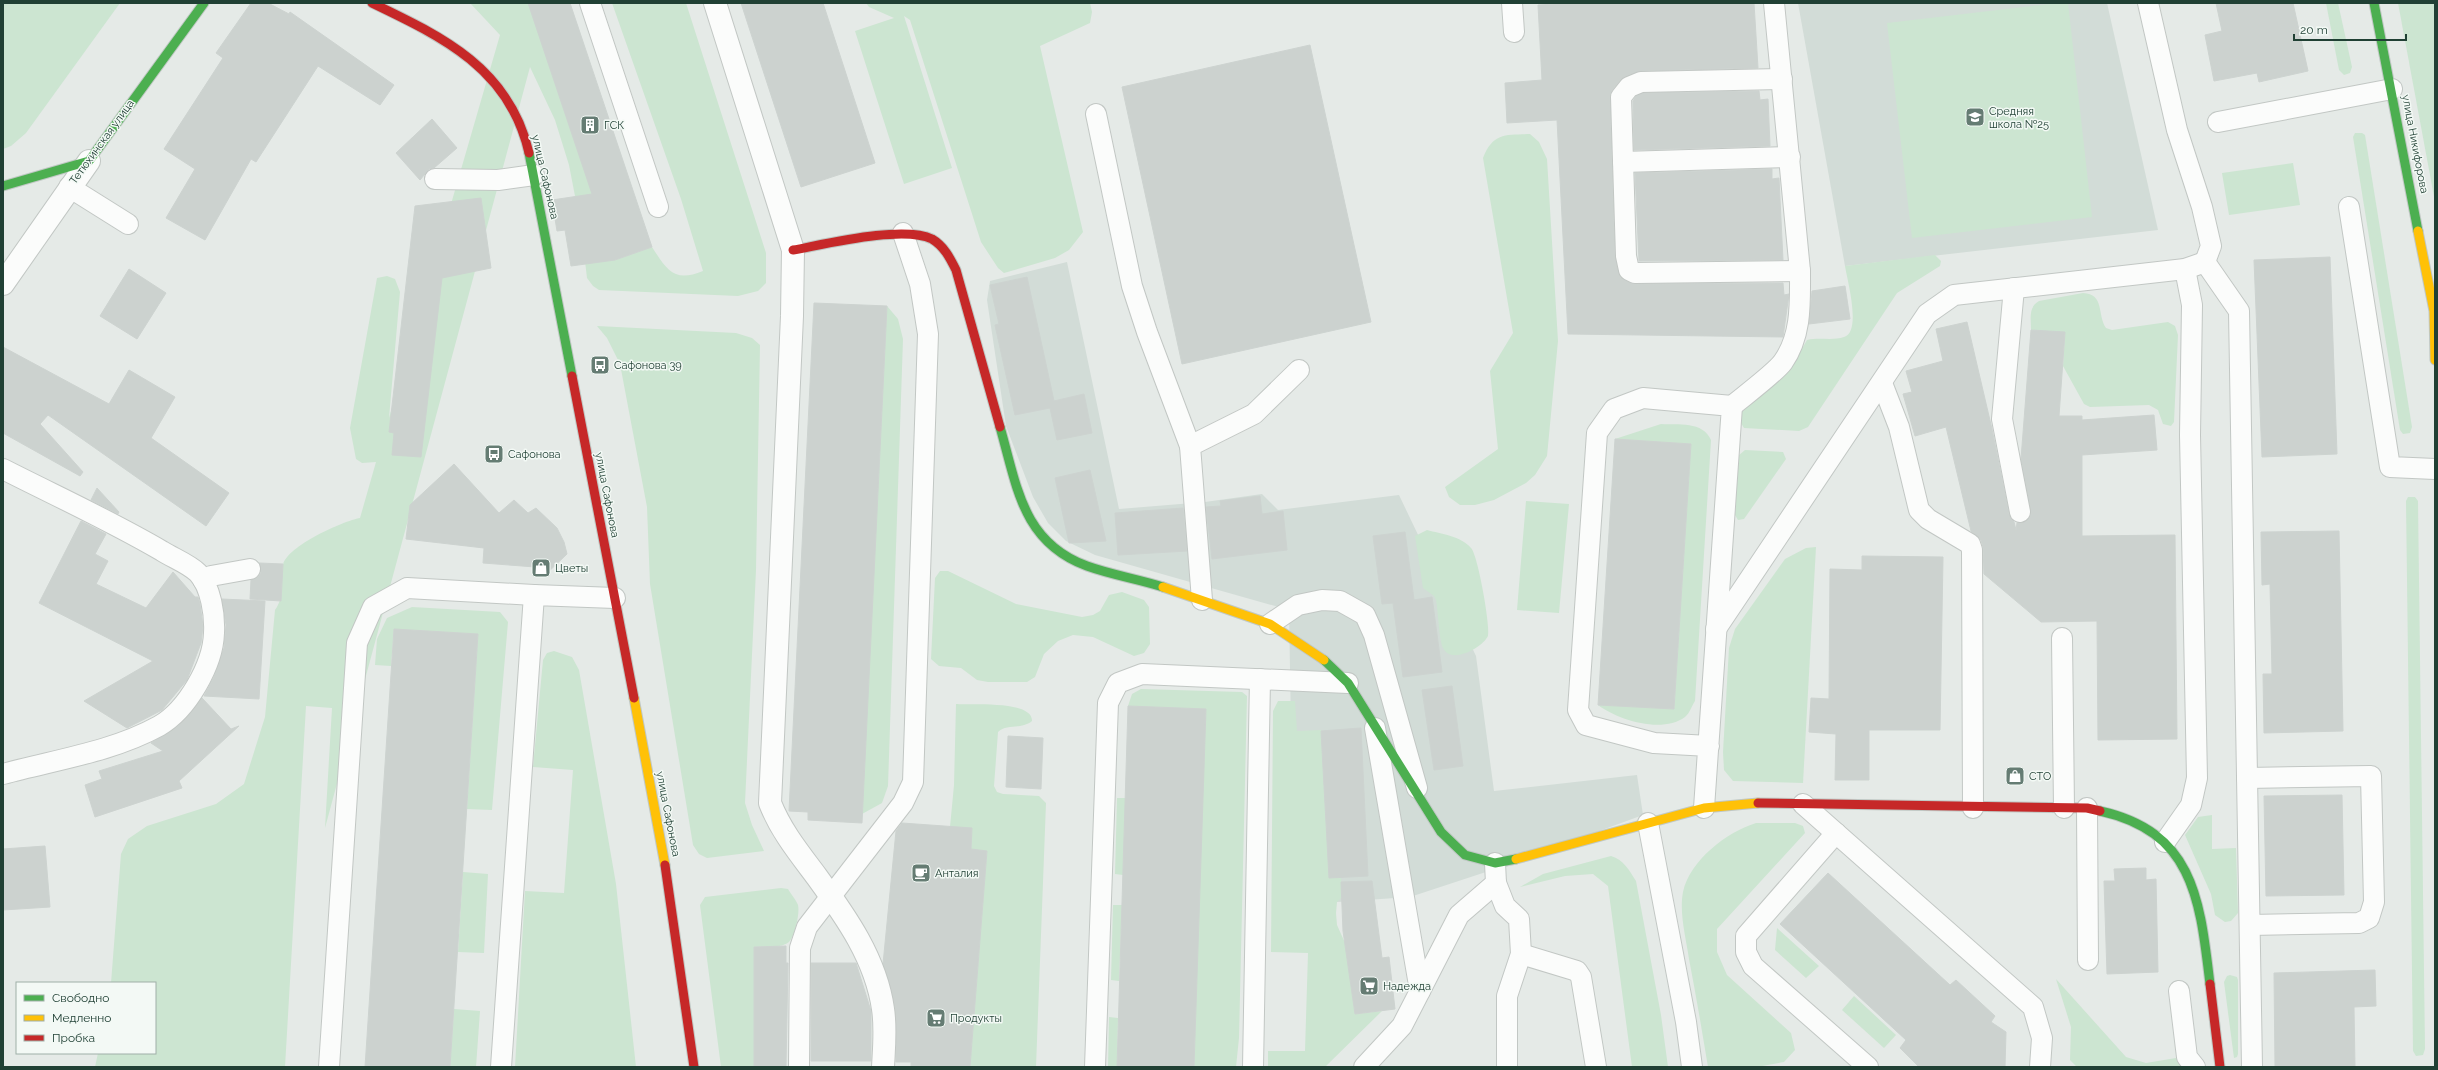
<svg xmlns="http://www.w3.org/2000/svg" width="2438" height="1070" font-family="Raleway,sans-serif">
  <rect width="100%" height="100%" fill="#e5eae7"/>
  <g fill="#d2dcd7">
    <polygon points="1798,3 2107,3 2158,230 1845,266"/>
    <polygon points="1067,262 1119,509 1205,502 1262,494 1278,510 1399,495 1476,656 1494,791 1637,775 1643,815 1495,869 1410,897 1294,905 1289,610 1095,555 1066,541 1048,523 1033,497 1006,426 987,300 990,281"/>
  </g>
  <g fill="#cce5d1">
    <polygon points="3,3 120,3 26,133 11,146 3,149"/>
    <path d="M470 3H547L615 260 652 247C667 270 674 283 703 271L681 199 612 3H686L766 253V283L758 291 738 296 599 290 593 286 587 278 581 227 569 165 555 120 530 67 325 828 332 708 306 706 285 1067H95L98 1053H155V983H111L121 854 128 839 147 826 216 804 244 784 265 717 275 610C286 594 279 583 283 565 287 546 343 521 360 518L376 462 362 463 356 459 350 428 377 278 387 276 395 279 400 292 389 418 500 35Z"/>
    <polygon points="866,3 1090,3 1092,12 1090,23 1040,46 1083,232 1069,250 1055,258 1004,273 998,268 981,242 910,20 904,16 952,168 904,184 855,31 894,18 869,7"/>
    <polygon points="2058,3 2068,3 2092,217 1912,238 1887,23"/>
    <polygon points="2326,3 2338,3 2352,67 2350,73 2344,75 2339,70"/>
    <polygon points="2398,3 2435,3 2435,202"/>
    <polygon points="2355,133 2362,133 2365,135 2412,427 2410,433 2403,434 2400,430 2353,137"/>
    <path d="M1530 134 1539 142 1547 159 1558 341 1547 456 1535 475 1526 483 1494 500 1475 505H1460L1449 497 1445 487 1498 449 1490 371 1513 333 1483 158C1493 132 1506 135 1530 134Z"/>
    <polygon points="2293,163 2300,205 2229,215 2222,173"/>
    <path d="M1935 255 1941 261 1940 266 1897 293 1808 427 1799 431 1744 428 1741 423V413L1792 366 1807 340C1819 337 1833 341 1844 337 1862 332 1847 279 1845 266Z"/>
    <path d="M2083 293C2105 294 2097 315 2106 328L2112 330 2168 322 2175 326 2178 335 2174 422 2171 426 2163 424 2158 410 2149 405 2090 407 2084 404 2063 366 2065 333 2031 330C2031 319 2028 307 2039 301Z"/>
    <polygon points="887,306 898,319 903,339 888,786 882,803 862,814"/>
    <polygon points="597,326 736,333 752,338 760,345 756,570 745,803 752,825 764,851 707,858 699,854 693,845 650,584 647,507 620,364 607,338"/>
    <path d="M1661 424C1678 425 1703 421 1711 440L1695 701C1692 705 1690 713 1685 717 1662 734 1618 720 1598 705L1674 709 1691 444 1615 439Z"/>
    <polygon points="1745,450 1783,452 1786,459 1744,519 1738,520 1735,515 1738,456"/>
    <polygon points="2408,497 2415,497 2418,501 2425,1049 2423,1055 2416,1056 2413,1051 2406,501"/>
    <polygon points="1526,501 1569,504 1559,613 1517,610"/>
    <path d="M1427 530C1441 534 1461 536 1471 548 1478 555 1491 629 1488 636 1482 648 1451 665 1443 648 1439 640 1438 610 1436 600L1434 596 1423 588 1415 536Z"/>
    <polygon points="1816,547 1803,783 1733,781 1724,770 1723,752 1729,648 1735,629 1785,559 1806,548"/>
    <polygon points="940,571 948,571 1016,604 1082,617 1093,615 1100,611 1109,595 1122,592 1144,600 1149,607 1150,644 1144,653 1134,656 1093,637 1073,635 1058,641 1044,654 1035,677 1027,682 988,682 977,680 961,668 939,666 931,659 935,578"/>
    <polygon points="412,607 500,612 508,622 492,810 467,809 478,634 394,629 391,666 375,665 377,639 387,618"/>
    <polygon points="554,651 572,657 579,670 616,884 636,1067 515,1067 525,891 564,893 573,770 533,767 543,660 547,653"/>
    <polygon points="1141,689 1242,692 1247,696 1239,1038 1236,1067 1194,1067 1205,709 1128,706 1132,694"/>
    <polygon points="1278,701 1295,701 1297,731 1321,730 1329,878 1341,877 1342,897 1337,902 1336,913 1337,925 1345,943 1355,1014 1382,1011 1325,1067 1268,1067 1268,1051 1305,1051 1308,953 1271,952 1273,711"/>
    <path d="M956 704C971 705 1033 700 1032 721 1021 730 1007 723 998 732L994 786 997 792 1003 794 1039 796 1046 803 1036 1067H970L987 851 971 849 972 829 950 827 954 785Z"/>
    <polygon points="1117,798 1126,798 1123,875 1115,874"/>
    <polygon points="2212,815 2212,849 2236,848 2238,913 2231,921 2225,922 2215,915 2211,894 2185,835 2198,817"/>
    <path d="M1756 823H1795L1803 826 1805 833 1717 929V952L1727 975 1791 1033 1795 1050 1784 1062 1757 1067H1708C1702 1031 1696 995 1689 959 1686 938 1679 913 1683 892 1690 860 1727 832 1756 823Z"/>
    <path d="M1611 856C1624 860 1629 870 1636 881L1661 1015 1668 1067H1632L1608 886 1593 874 1565 876 1520 887 1543 874Z"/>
    <polygon points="463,872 488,874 484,953 458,952"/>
    <path d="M781 888 788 889C791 894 796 900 798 905 800 913 795 936 789 942 780 949 764 946 754 947V1067H721L700 905 705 897Z"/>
    <polygon points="1113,905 1122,905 1119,981 1111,980"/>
    <polygon points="1777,928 1819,966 1806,978 1775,950"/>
    <polygon points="2230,975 2237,977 2238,980 2238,1054 2237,1057 2234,1058 2224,982 2227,976"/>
    <polygon points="2056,979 2126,1057 2146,1063 2176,1058 2182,1067 2077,1067 2070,1060 2071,1027"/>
    <polygon points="1854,996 1896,1035 1884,1048 1842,1010"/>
    <polygon points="454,1009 480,1011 476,1067 450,1067"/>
    <polygon points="1109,1017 1118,1018 1117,1067 1108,1067"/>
  </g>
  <g fill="#ccd2cf" stroke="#cdd3d0">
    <polygon points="251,3 268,3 289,14 290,12 394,85 380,105 318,66 256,162 251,159 205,240 166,218 195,169 164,149 223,58 216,53"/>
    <polygon points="528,3 570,3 652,247 615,260 571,266 565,230 557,231 552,200 592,194"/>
    <polygon points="741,3 823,3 875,163 801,187"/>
    <polygon points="1569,3 1754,3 1758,68 1640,71 1624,77 1612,90 1610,97 1615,256 1620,277 1635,284 1783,283 1784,295 1789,294 1783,337 1568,334 1557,120 1507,123 1505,83 1542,80 1538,5"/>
    <polygon points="2216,3 2293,3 2308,71 2259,82 2257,73 2214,81 2205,35 2222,31"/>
    <polygon points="1310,45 1371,322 1182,364 1122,87"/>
    <polygon points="1759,91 1760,100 1768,99 1770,146 1634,150 1633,101 1636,96 1643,93"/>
    <polygon points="432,119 457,148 434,168 429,169 420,180 396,153"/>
    <polygon points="1772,169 1772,179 1779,178 1783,260 1639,261 1635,173"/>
    <polygon points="481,198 491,268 442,278 421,457 392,455 394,433 389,432 415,206"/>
    <polygon points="2330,257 2337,454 2262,457 2254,260"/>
    <polygon points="129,269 166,293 137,339 100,316"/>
    <polygon points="1027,277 1054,401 1084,394 1092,433 1057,440 1050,408 1015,415 995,325 999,324 990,285"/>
    <polygon points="1845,286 1850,319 1809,324 1812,291"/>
    <polygon points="814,303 887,306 862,823 808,820 808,812 789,811"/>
    <polygon points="1967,322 1992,429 2009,514 2014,522 2016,530 2017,523 2027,521 2031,515 2021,459 2031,330 2065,332 2059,416 2082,416 2082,420 2154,415 2157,450 2082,455 2082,536 2175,535 2177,739 2098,740 2097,621 2041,622 1984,574 1983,547 1981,540 1971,531 1946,427 1915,436 1903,394 1912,392 1906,371 1943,361 1936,329"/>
    <polygon points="3,347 109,404 129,370 175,397 151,438 229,493 206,526 48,415 40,424 83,472 80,476 3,433"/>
    <polygon points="1615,439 1691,444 1674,709 1598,705"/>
    <polygon points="454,464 499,513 514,500 528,513 536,508 557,528 564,542 567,554 543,577 535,567 483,563 484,548 406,539 410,505"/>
    <polygon points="1090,470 1106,541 1069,543 1055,478"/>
    <polygon points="97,488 119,512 118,514 91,500"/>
    <polygon points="1260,496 1262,514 1283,511 1287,550 1212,559 1206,507 1221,506 1220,501"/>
    <polygon points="1183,508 1187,551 1118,555 1115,513"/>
    <polygon points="81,521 106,534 95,554 108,561 96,584 146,608 173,572 195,597 198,597 200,604 203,626 201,643 187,680 162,710 127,728 84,701 153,661 39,603"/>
    <polygon points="2339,531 2343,731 2264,733 2263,674 2272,674 2270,584 2262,585 2261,532"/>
    <polygon points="1405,532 1414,600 1432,597 1442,672 1403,677 1393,603 1382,604 1373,536"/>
    <polygon points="1862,556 1943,557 1940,730 1869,730 1869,780 1835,780 1836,734 1809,732 1811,698 1829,699 1830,569 1862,570"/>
    <polygon points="259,563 283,564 281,601 250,599 251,580 257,578 261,573"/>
    <polygon points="222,599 265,601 259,699 204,696 214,677 224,648 226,625"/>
    <polygon points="394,629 478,634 450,1067 365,1067"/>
    <polygon points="1452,686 1463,766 1434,770 1422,690"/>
    <polygon points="202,698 231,729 239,726 179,781 182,788 95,817 85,785 102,779 99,771 163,751 151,743 177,727"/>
    <polygon points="1128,706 1206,709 1194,1067 1117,1067"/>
    <polygon points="1361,728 1368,876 1329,878 1321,731"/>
    <polygon points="1008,736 1043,738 1041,789 1006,787"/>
    <polygon points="2342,795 2344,895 2266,896 2264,796"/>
    <polygon points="902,823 972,828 971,849 987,851 970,1067 911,1067 911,1062 896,1062 895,1007 883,964 896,831"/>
    <polygon points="45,846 50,907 3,910 3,849"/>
    <polygon points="2146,868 2146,880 2156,879 2158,972 2107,974 2104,881 2115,881 2114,869"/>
    <polygon points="1828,873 1950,985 1956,980 1995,1016 1991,1022 2006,1032 2005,1067 1919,1067 1900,1048 1906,1040 1780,924"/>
    <polygon points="1372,881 1382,958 1389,957 1395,1009 1355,1014 1343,931 1341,882"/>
    <polygon points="786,946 786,963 788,963 786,1067 754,1067 754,947"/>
    <polygon points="811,963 856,963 871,1011 871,1061 811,1061"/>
    <polygon points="2375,970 2376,1006 2354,1007 2355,1067 2275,1067 2274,973"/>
  </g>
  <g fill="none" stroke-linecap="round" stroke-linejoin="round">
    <defs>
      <g id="lane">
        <polyline points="590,3 658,207"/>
        <polyline points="1512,3 1514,32"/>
        <polyline points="2148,3 2177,130 2202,207 2211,246 2205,262"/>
        <polyline points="1782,79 1641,82 1629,87 1621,97 1626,256 1629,270 1635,273 1800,271"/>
        <polyline points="1096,114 1132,286 1147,332 1190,446"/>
        <polyline points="2218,122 2392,89"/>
        <polyline points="1623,162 1790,157"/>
        <polyline points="435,179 498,180 534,175"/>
        <polyline points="69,187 128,224"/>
        <polyline points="2349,207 2390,467 2435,469"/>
        <polyline points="2205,262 2239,311 2252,1067"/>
        <polyline points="2014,288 2002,419 2020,512"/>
        <polyline points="1882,383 1899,427 1919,510 1928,519 1970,544 1972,550 1973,808"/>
        <path d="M1732 406C1744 396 1775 373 1783 362 1802 335 1800 302 1800 271L1774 3"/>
        <path d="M3 469C56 496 111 521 162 551 173 558 189 564 198 573 211 587 215 615 214 633 213 665 187 710 159 726 112 752 54 760 3 774"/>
        <polyline points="203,580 211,576 250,569"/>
        <polyline points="1202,600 1190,446 1254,414 1299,370"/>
        <polyline points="1270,624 1298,605 1322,600 1340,601 1365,615 1374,635 1417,788"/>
        <polyline points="1716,629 1927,314 1954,295 2185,269 2205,262"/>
        <polyline points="2062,638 2064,808"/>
        <polyline points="1375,728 1420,991"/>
        <polyline points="2247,778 2371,776 2374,902 2369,918 2359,923 2250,925"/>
        <polyline points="1803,804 2033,1007 2042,1038 2040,1067"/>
        <polyline points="1704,808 1732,406 1643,398 1614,409 1597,433 1578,710 1586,725 1654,743 1709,746"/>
        <polyline points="2087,808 2088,960"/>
        <polyline points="1648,823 1686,1022 1692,1067"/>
        <polyline points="1836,833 1746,936 1746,952 1753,966 1868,1067"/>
        <polyline points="2165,842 2191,805 2197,778 2190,435 2192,305 2185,269"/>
        <polyline points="1496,883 1505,906 1519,919 1521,954 1507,996 1507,1067"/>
        <polyline points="1521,954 1577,971 1581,977 1596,1067"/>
        <polyline points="2179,991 2187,1057 2195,1067"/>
        <polyline points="329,1067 357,643 373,607 407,588 534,595"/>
        <polyline points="501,1067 534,595 615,598"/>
        <polyline points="799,1067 800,948 807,927 903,803 913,782 928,334 920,284 903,233"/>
        <polyline points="1095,1067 1108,703 1118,683 1142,674 1348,683"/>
        <polyline points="1253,1067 1260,679"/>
        <polyline points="1364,1067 1402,1026 1459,915 1496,883 1495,863"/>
      </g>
      <g id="street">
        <path d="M715 3 793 250 792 316 770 803C781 831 799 853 817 877 846 917 876 959 883 1009 886 1028 884 1048 883 1067"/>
        <polyline points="3,284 89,161"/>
      </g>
      <g id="fast">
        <polyline points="2374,3 2418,231"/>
        <polyline points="529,153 572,376"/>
        <polyline points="3,186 89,161 204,3"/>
        <path d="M1000 427C1017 486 1022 542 1087 566 1112 575 1138 579 1163 587"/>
        <polyline points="1324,660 1348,683 1441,832 1465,855 1495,863 1516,859"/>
        <path d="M2100 811C2195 832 2200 902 2210 984"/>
      </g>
      <g id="slow">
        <polyline points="2418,231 2434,311 2435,360"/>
        <polyline points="1163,587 1270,624 1324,660"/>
        <polyline points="634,698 665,865"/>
        <polyline points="1516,859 1704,808 1758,803"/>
      </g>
      <g id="jam">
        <path d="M372 3C443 37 510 69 529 153"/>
        <path d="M793 250C826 244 903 225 932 239 944 246 950 258 956 270L1000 427"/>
        <polyline points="572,376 634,698"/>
        <polyline points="1758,803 2087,808 2100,811"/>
        <polyline points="665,865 694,1067"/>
        <polyline points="2210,984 2220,1067"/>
      </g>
    </defs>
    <use href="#lane" stroke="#c2c7c4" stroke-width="22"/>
    <use href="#street" stroke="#c2c7c4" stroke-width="24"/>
    <use href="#fast" stroke="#c0c8c4" stroke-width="11"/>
    <use href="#slow" stroke="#c0c8c4" stroke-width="11"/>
    <use href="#jam" stroke="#c0c8c4" stroke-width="11"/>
    <use href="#lane" stroke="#fbfcfb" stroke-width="20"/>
    <use href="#street" stroke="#fbfcfb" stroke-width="22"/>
    <use href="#fast" stroke="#4caf50" stroke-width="9"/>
    <use href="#slow" stroke="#ffc107" stroke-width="9"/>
    <use href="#jam" stroke="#c62828" stroke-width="9"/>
  </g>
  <defs>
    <symbol id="school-square" viewBox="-11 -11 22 22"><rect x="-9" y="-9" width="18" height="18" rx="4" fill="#657c73" stroke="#f3f9f5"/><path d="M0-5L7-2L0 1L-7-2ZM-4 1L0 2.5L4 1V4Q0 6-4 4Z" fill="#fff"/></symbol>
    <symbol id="building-square" viewBox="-11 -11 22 22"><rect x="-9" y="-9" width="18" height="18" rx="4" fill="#657c73" stroke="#f3f9f5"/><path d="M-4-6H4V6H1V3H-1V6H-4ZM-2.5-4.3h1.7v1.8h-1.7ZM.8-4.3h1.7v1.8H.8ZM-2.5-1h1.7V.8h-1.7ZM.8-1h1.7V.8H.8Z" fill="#fff"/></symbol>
    <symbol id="bus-square" viewBox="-11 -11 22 22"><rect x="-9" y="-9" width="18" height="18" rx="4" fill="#657c73" stroke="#f3f9f5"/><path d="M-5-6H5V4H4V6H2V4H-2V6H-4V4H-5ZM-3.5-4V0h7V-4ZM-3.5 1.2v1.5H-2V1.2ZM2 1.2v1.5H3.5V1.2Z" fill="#fff"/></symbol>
    <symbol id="shop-square" viewBox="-11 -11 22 22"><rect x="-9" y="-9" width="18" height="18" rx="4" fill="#657c73" stroke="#f3f9f5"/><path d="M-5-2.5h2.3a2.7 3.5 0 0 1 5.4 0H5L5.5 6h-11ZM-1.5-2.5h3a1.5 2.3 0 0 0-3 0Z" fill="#fff"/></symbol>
    <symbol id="cafe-square" viewBox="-11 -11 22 22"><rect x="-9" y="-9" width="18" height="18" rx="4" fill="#657c73" stroke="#f3f9f5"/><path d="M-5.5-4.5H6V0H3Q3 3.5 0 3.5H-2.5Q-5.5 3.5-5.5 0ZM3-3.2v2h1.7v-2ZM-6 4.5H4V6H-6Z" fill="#fff"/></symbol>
    <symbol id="supermarket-square" viewBox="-11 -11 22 22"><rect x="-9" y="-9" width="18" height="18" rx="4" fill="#657c73" stroke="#f3f9f5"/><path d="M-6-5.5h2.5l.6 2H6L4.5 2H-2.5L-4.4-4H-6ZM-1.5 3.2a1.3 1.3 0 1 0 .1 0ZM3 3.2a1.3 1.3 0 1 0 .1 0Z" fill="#fff"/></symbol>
  </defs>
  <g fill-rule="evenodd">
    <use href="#school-square" x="1964" y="106" width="22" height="22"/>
    <use href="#building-square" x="579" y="114" width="22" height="22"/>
    <use href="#bus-square" x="589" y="354" width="22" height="22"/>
    <use href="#bus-square" x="483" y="443" width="22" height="22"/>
    <use href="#shop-square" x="530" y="557" width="22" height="22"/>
    <use href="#shop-square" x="2004" y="765" width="22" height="22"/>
    <use href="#cafe-square" x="910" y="862" width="22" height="22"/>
    <use href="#supermarket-square" x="1358" y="975" width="22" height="22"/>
    <use href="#supermarket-square" x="925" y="1007" width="22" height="22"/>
  </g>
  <g text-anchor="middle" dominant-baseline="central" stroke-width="3" stroke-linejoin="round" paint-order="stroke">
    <g font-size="11" fill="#204034" stroke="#f3f9f5" text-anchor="start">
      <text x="1989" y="111">Средняя<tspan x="1989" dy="13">школа №25</tspan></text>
      <text x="604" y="125">ГСК</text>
      <text x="614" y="365">Сафонова 39</text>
      <text x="508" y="454">Сафонова</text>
      <text x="555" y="568">Цветы</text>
      <text x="2029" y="776">СТО</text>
      <text x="935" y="873">Анталия</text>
      <text x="1383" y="986">Надежда</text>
      <text x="950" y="1018">Продукты</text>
    </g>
    <g font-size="11" fill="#204034" stroke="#f3f9f5">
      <text transform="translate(102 142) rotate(-54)">Тетюхинская улица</text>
      <text transform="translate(2415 144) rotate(79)">улица Никифорова</text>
      <text transform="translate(545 177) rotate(77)">улица Сафонова</text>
      <text transform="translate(607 495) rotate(79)">улица Сафонова</text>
      <text transform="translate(668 814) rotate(79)">улица Сафонова</text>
    </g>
  </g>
  <rect width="2438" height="1070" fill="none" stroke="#204034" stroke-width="8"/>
  <rect x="16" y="982" width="140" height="72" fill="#f3f9f5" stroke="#9fafa8"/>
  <rect x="24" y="995" width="20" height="6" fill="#4caf50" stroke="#9fafa8"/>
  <text x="52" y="1002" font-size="12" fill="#204034">Свободно</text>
  <rect x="24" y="1015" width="20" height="6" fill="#ffc107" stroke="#9fafa8"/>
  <text x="52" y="1022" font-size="12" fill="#204034">Медленно</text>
  <rect x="24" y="1035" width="20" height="6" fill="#c62828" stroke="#9fafa8"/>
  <text x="52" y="1042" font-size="12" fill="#204034">Пробка</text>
  <path d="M2294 34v6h112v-6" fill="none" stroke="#204034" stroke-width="2"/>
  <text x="2300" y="34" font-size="12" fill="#204034" stroke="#f3f9f5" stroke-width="3" paint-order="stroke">20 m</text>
</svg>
